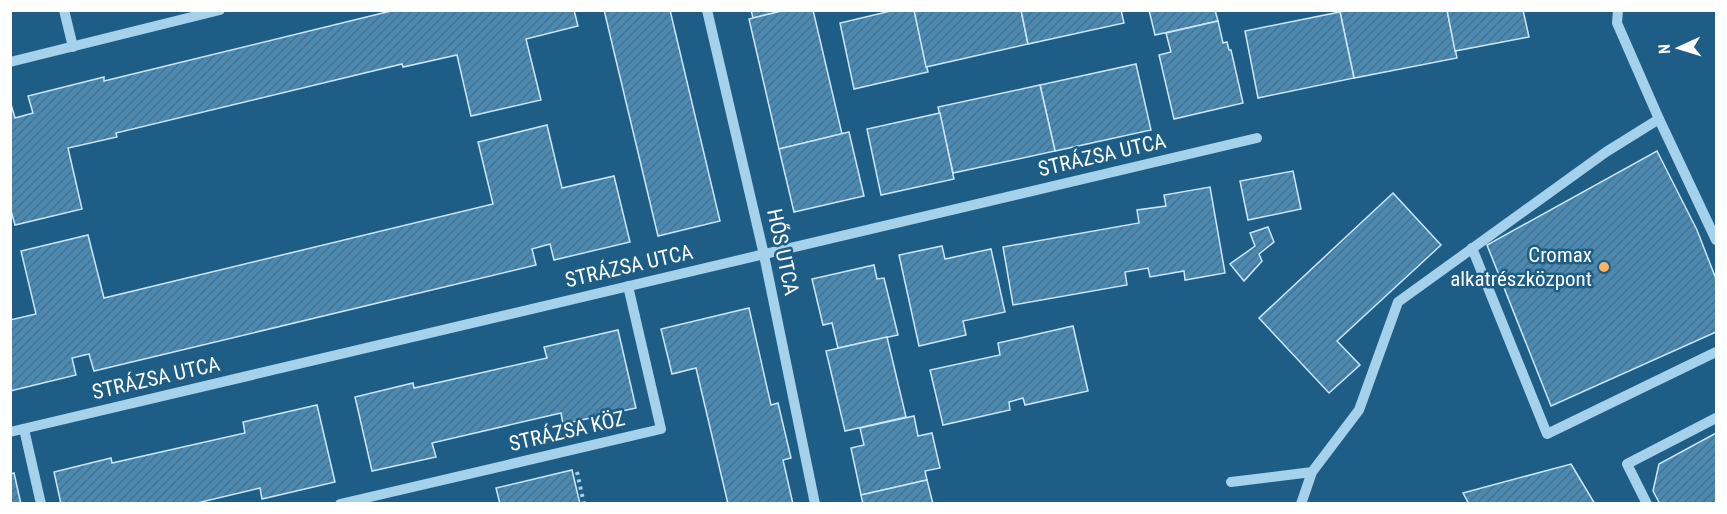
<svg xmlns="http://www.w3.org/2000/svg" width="1727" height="514" font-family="'Roboto Condensed',sans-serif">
  <defs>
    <pattern id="building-hatch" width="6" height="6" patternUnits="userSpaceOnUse" patternTransform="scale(1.5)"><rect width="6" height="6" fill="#4a89b1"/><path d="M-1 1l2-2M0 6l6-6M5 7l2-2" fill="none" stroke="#4b7189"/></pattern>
  </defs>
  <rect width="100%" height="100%" fill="#1d5d86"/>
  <g fill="url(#building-hatch)" stroke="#cae7f8" stroke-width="1.5">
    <polygon points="395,10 574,10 578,26 526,39 541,100 471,116 457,55 403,67 402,64 116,133 117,137 68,148 82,209 15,225 10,207 10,101 15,118 33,113 28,96 104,77 104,81"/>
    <polygon points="604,10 670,10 720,221 658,236"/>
    <polygon points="751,10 786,10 753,18"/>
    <polygon points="786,10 813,10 842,134 779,149 749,19"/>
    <polygon points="895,10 914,10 928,72 854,89 840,23"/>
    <polygon points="914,10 1021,10 1028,44 926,67"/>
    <polygon points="1021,10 1121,10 1124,23 1028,44"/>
    <polygon points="1149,10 1215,10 1218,21 1155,35"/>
    <polygon points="1347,10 1447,10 1457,58 1354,78 1340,12"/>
    <polygon points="1447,10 1523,10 1529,37 1455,51"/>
    <polygon points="1340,12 1354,78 1258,98 1245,31"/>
    <polygon points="1218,21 1223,43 1227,42 1229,50 1231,50 1243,103 1174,119 1159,55 1171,52 1166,33"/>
    <polygon points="1136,64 1151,130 1055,151 1040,85"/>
    <polygon points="1040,85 1055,151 953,173 938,107"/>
    <polygon points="940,113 954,179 881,195 867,129"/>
    <polygon points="547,125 562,188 614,176 630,242 554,260 550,244 532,249 536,265 94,371 89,354 72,358 76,375 10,391 10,320 36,314 21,251 88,235 104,298 493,204 478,142"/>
    <polygon points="849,132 864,196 794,212 779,149"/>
    <polygon points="1657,151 1697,230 1716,279 1716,332 1551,406 1487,245"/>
    <polygon points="1293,171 1301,209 1248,220 1240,181"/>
    <polygon points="1210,187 1225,273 1185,280 1184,271 1150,277 1148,268 1125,272 1127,285 1013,305 1003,247 1139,223 1137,210 1166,206 1164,195"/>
    <polygon points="1393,193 1441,245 1337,341 1360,365 1329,393 1259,318"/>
    <polygon points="1268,227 1274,242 1259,254 1262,261 1244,281 1230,264 1255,246 1250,233"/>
    <polygon points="942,246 945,259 991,249 1005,312 963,321 966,335 919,346 899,255"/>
    <polygon points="874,265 877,279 884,278 898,335 838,348 832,323 823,325 812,279"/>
    <polygon points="749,308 771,405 778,403 791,458 783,460 793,504 728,504 696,368 672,374 661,329"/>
    <polygon points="1073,326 1088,391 1025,405 1023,398 1009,402 1010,410 943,425 930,370 1000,355 998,343"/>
    <polygon points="618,330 636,408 563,424 561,413 432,443 436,457 372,471 355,397 413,383 414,388 547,358 544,347"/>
    <polygon points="887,337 906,417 845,431 826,351"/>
    <polygon points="317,405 335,482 262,499 260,488 193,504 61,504 54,472 111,458 112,463 245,433 243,422"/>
    <polygon points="914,416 918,436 932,433 940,468 925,471 927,480 861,495 851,448 864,445 860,428"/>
    <polygon points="1716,433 1716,504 1660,504 1653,491 1659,464"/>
    <polygon points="1571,464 1595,504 1469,504 1463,493"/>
    <polygon points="572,470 580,504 500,504 496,488"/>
    <polygon points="14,473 21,504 10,504 10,474"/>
    <polygon points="927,480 933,504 863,504 861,495"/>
  </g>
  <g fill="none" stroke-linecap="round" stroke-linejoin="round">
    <polyline stroke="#a5d1eb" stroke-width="4" stroke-dasharray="3 4.5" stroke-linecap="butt" points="577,472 584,504"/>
    <g stroke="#a5d1eb" stroke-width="10">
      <polyline points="64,10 73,47"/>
      <polyline points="707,10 764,255 815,504"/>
      <polyline points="10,62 220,10"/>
      <polyline points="1659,119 1716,240"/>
      <polyline points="1472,248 1547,434 1716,352"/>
      <polyline points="24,429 41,504"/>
      <polyline points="10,432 1257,138"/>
      <polyline points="1231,482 1312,472 1359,410 1398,302 1606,152 1659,119 1617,23 1618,10"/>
      <polyline points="340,504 661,429 628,286"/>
      <polyline points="1301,504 1312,472"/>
      <polyline points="1647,504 1627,464 1716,418"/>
    </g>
  </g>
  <circle fill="#fbb563" stroke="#1d5d86" stroke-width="2" cx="1604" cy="267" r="6"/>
  <g text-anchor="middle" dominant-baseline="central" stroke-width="5" stroke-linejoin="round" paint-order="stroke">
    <g font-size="21" fill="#fff" stroke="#1d5d86">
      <text transform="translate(1102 155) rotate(-13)">STRÁZSA UTCA</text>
      <text transform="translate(783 252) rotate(78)">HŐS UTCA</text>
      <text transform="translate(629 266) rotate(-13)">STRÁZSA UTCA</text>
      <text transform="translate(156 378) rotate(-13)">STRÁZSA UTCA</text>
      <text transform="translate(567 431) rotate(-13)">STRÁZSA KÖZ</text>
    </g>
    <g font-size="21" fill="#fff" stroke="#1d5d86" text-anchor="end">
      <text x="1592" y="255">Cromax<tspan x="1592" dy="24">alkatrészközpont</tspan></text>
    </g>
  </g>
  <rect width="1727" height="514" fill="none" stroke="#ffffff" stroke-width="24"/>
  <g transform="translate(1679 48) rotate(266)" stroke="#1d5d86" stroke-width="4.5" paint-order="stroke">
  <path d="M0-4.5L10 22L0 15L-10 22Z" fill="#ffffff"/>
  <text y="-9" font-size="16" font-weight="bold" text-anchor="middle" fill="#ffffff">N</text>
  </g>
</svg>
